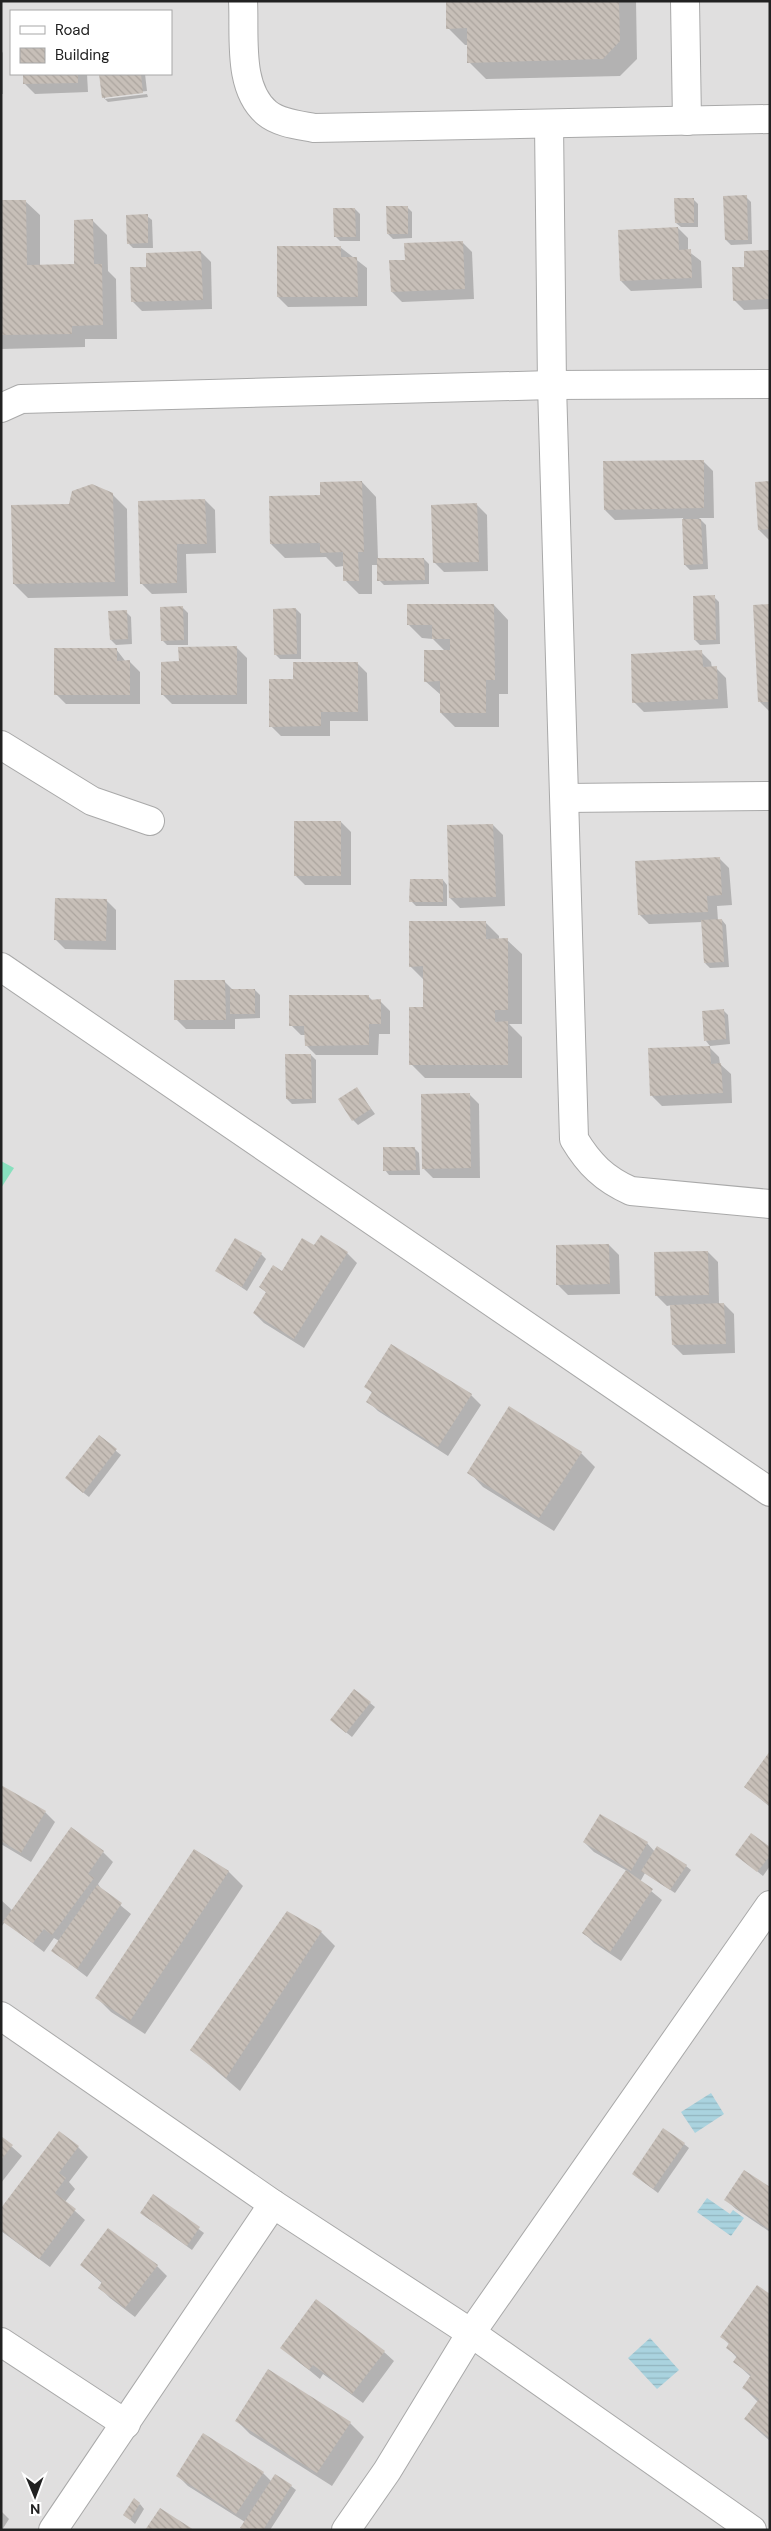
<svg xmlns="http://www.w3.org/2000/svg" width="771" height="2531" font-family="'DM Sans',sans-serif">
  <defs>
    <pattern id="water-rules" width="6" height="5" patternUnits="userSpaceOnUse" patternTransform="scale(1.25)"><rect width="6" height="5" fill="#aad3df"/><path d="M0 2.5h6" fill="none" stroke="#92b5bf"/></pattern>
    <pattern id="building-back-hatch" width="6" height="6" patternUnits="userSpaceOnUse" patternTransform="scale(1.25)"><rect width="6" height="6" fill="#c7bfb8"/><path d="M-1 5l2 2M0 0l6 6M5-1l2 2" fill="none" stroke="#aba49e"/></pattern>
  </defs>
  <rect width="100%" height="100%" fill="#f2efe9"/>
  <path fill="#e0dfdf" fill-rule="evenodd" d="M1 1H770V2530H1ZM11 11H171V74H11Z"/>
  <polygon fill="#88e0be" points="1,1161 14,1168 1,1188"/>
  <g fill="url(#water-rules)">
    <polygon points="711,2093 724,2114 695,2133 681,2112"/>
    <polygon points="707,2198 730,2214 733,2210 744,2218 731,2236 697,2212"/>
    <polygon points="650,2338 679,2370 657,2389 628,2358"/>
  </g>
  <g fill="#0003">
    <polygon points="447,1 636,1 637,59 620,76 486,79 469,62 468,45 465,45 448,28"/>
    <polygon points="1,50 3,53 3,94 1,94"/>
    <polygon points="24,74 87,74 88,92 35,94 25,84"/>
    <polygon points="100,74 145,74 147,91 105,96 105,99 147,94 148,97 108,102 103,97"/>
    <polygon points="746,197 751,202 752,244 731,245 726,240"/>
    <polygon points="693,199 698,204 698,227 681,227 676,223"/>
    <polygon points="1,201 25,201 40,215 40,266 76,266 93,221 107,235 108,271 116,279 117,339 85,339 85,347 1,349"/>
    <polygon points="407,207 412,212 412,238 393,239 388,234"/>
    <polygon points="355,209 360,214 360,241 340,241 335,236"/>
    <polygon points="147,216 152,220 153,248 133,248 128,243"/>
    <polygon points="678,228 688,238 688,251 701,261 702,288 631,291 621,281"/>
    <polygon points="462,242 472,252 474,299 402,302 392,292 406,261"/>
    <polygon points="340,247 367,268 367,306 288,307 278,297"/>
    <polygon points="201,252 211,262 212,309 142,311 132,301 148,268"/>
    <polygon points="770,252 770,309 744,310 734,300 746,268"/>
    <polygon points="703,461 713,471 714,518 699,518 706,525 708,569 690,570 685,565 683,518 615,520 605,510"/>
    <polygon points="362,482 376,497 378,559 424,559 429,564 429,584 384,585 379,580 378,565 372,565 372,594 359,594 345,580 344,566 336,567 326,557 285,558 271,544 321,496"/>
    <polygon points="770,482 770,540 769,540 759,530"/>
    <polygon points="112,494 127,509 128,596 28,598 14,584 70,506"/>
    <polygon points="205,500 215,510 216,553 186,554 187,593 152,594 142,584"/>
    <polygon points="477,505 487,515 488,571 444,572 434,562"/>
    <polygon points="714,597 719,602 720,644 700,645 695,640"/>
    <polygon points="494,605 508,620 508,694 499,694 499,727 455,727 441,713 441,695 425,681 445,651 433,639 422,638 408,624"/>
    <polygon points="770,605 770,712 760,702"/>
    <polygon points="183,608 188,613 188,645 167,645 162,640"/>
    <polygon points="296,609 301,614 301,659 280,659 275,654"/>
    <polygon points="126,612 131,617 132,644 116,645 111,640"/>
    <polygon points="237,648 247,658 247,704 172,704 162,694 180,663"/>
    <polygon points="116,649 126,662 130,662 140,672 140,704 66,704 56,694"/>
    <polygon points="701,652 711,662 712,668 716,668 726,678 728,708 644,712 634,702"/>
    <polygon points="357,663 367,673 368,721 330,721 330,736 281,736 271,726 294,680"/>
    <polygon points="341,822 351,832 351,885 305,885 295,875"/>
    <polygon points="493,825 503,835 505,906 460,908 450,898"/>
    <polygon points="719,858 729,868 732,905 717,906 718,921 722,920 726,925 729,967 710,968 705,963 703,922 649,924 639,914"/>
    <polygon points="443,880 447,885 447,906 416,906 411,901"/>
    <polygon points="106,900 116,910 116,950 65,949 55,939"/>
    <polygon points="485,922 499,936 499,940 507,940 522,954 522,1024 509,1024 522,1037 522,1078 425,1078 411,1064 424,1008 424,980 410,966"/>
    <polygon points="224,981 234,991 255,990 260,995 260,1018 235,1019 235,1029 186,1029 176,1019"/>
    <polygon points="368,996 373,1001 380,1001 390,1011 390,1034 379,1034 378,1055 316,1055 306,1045 306,1035 301,1035 291,1025"/>
    <polygon points="723,1010 728,1015 730,1044 710,1046 706,1041"/>
    <polygon points="709,1047 719,1057 720,1064 731,1074 732,1103 662,1106 652,1096"/>
    <polygon points="311,1055 316,1060 316,1103 292,1104 287,1099"/>
    <polygon points="357,1089 375,1114 358,1125 353,1120"/>
    <polygon points="469,1094 479,1104 480,1178 433,1178 423,1168"/>
    <polygon points="414,1148 419,1153 420,1175 389,1175 385,1170"/>
    <polygon points="609,1245 619,1255 620,1294 568,1295 558,1285"/>
    <polygon points="315,1247 347,1253 357,1263 304,1348 264,1323 254,1313 267,1293 260,1287"/>
    <polygon points="708,1252 718,1262 719,1304 724,1304 734,1314 735,1353 683,1355 673,1345 672,1305 667,1306 657,1296"/>
    <polygon points="261,1254 266,1259 247,1291 217,1271"/>
    <polygon points="366,1386 471,1395 481,1405 448,1456 378,1411 368,1401 373,1394"/>
    <polygon points="99,1437 121,1455 89,1497 71,1483"/>
    <polygon points="581,1453 595,1467 554,1531 483,1487 469,1472"/>
    <polygon points="370,1703 375,1707 352,1737 337,1725"/>
    <polygon points="770,1754 770,1807 745,1786"/>
    <polygon points="1,1786 45,1812 55,1822 31,1862 1,1844"/>
    <polygon points="600,1816 647,1843 655,1852 686,1866 691,1870 675,1893 645,1873 640,1882 662,1900 621,1961 594,1943 584,1933 627,1871 594,1852 584,1842"/>
    <polygon points="770,1848 770,1866 763,1876 742,1859"/>
    <polygon points="195,1850 229,1872 243,1886 145,2034 111,2012 97,1998"/>
    <polygon points="103,1852 113,1862 98,1884 102,1890 131,1914 87,1977 53,1951 59,1941 54,1938 44,1952 5,1922 1,1927 1,1900 12,1910"/>
    <polygon points="321,1932 335,1946 240,2091 192,2050"/>
    <polygon points="1,2137 22,2156 1,2183"/>
    <polygon points="684,2144 689,2148 658,2193 633,2174"/>
    <polygon points="78,2147 88,2157 69,2182 75,2189 65,2202 85,2220 50,2267 1,2231 1,2210"/>
    <polygon points="770,2188 770,2232 736,2209 726,2200"/>
    <polygon points="153,2196 204,2233 192,2250 141,2213"/>
    <polygon points="81,2265 157,2266 167,2276 135,2317 110,2298 100,2288 103,2284"/>
    <polygon points="770,2296 770,2441 745,2419 758,2402 744,2388 751,2377 735,2362 737,2358 728,2348 730,2345 722,2337"/>
    <polygon points="282,2348 384,2352 394,2361 363,2403 323,2374 320,2379"/>
    <polygon points="236,2420 350,2423 364,2437 332,2486 250,2434"/>
    <polygon points="263,2473 272,2482 291,2486 296,2490 270,2530 244,2530 245,2522 188,2486 178,2476"/>
    <polygon points="140,2504 144,2509 135,2524 125,2515"/>
    <polygon points="1,2511 9,2519 2,2530 1,2530"/>
  </g>
  <g fill="url(#building-back-hatch)">
    <polygon points="446,1 619,1 620,41 603,59 467,63 467,28 446,29"/>
    <polygon points="23,74 78,74 78,83 23,84"/>
    <polygon points="99,74 141,74 143,93 102,98"/>
    <polygon points="747,195 748,240 725,240 723,196"/>
    <polygon points="674,198 694,198 694,223 675,223"/>
    <polygon points="1,200 26,200 27,265 74,264 74,220 93,219 94,264 102,264 103,325 72,326 72,334 1,335"/>
    <polygon points="386,206 408,206 408,234 387,234"/>
    <polygon points="333,208 355,208 356,237 334,237"/>
    <polygon points="148,214 148,243 127,244 126,215"/>
    <polygon points="678,227 679,250 691,249 692,278 620,281 618,230"/>
    <polygon points="463,241 465,289 391,292 389,260 405,260 404,243"/>
    <polygon points="277,246 341,246 341,257 357,257 358,297 277,297"/>
    <polygon points="770,250 770,299 733,301 732,267 744,267 744,251"/>
    <polygon points="201,251 203,300 131,302 130,267 146,267 146,253"/>
    <polygon points="704,460 704,508 604,510 603,461"/>
    <polygon points="362,481 364,552 358,552 359,581 343,581 343,552 320,553 320,543 270,544 269,496 320,495 320,482"/>
    <polygon points="770,481 770,529 758,530 755,482"/>
    <polygon points="92,484 113,493 115,582 13,584 11,505 69,504 72,491"/>
    <polygon points="205,499 207,544 177,544 177,583 140,584 138,501"/>
    <polygon points="477,503 479,562 433,563 431,505"/>
    <polygon points="682,519 701,519 703,564 684,565"/>
    <polygon points="377,558 424,558 425,580 377,581"/>
    <polygon points="715,595 716,640 694,640 693,596"/>
    <polygon points="407,604 494,604 495,680 486,680 486,713 440,713 440,681 424,682 424,650 450,650 450,639 432,639 432,625 407,625"/>
    <polygon points="770,604 770,702 758,702 753,605"/>
    <polygon points="183,606 184,640 161,641 160,607"/>
    <polygon points="296,608 297,654 274,655 273,609"/>
    <polygon points="127,610 128,639 110,640 108,611"/>
    <polygon points="237,646 237,695 161,695 161,662 179,661 178,647"/>
    <polygon points="54,648 117,648 117,661 130,660 130,695 54,695"/>
    <polygon points="702,650 703,667 717,666 718,699 632,703 631,654"/>
    <polygon points="293,662 358,662 358,712 321,712 321,726 269,727 269,679 293,679"/>
    <rect x="294" y="821" width="47" height="55"/>
    <polygon points="493,824 496,897 449,898 447,825"/>
    <polygon points="720,857 722,895 707,896 708,912 638,915 635,861"/>
    <polygon points="410,879 443,879 443,902 409,902"/>
    <polygon points="55,898 107,899 106,941 54,940"/>
    <polygon points="722,919 724,962 704,963 701,920"/>
    <polygon points="409,921 486,921 486,939 508,938 508,1010 495,1010 495,1022 508,1021 508,1065 409,1065 409,1007 423,1007 423,966 409,967"/>
    <polygon points="174,980 225,980 226,1020 174,1020"/>
    <rect x="230" y="989" width="25" height="25"/>
    <polygon points="289,995 369,995 369,1000 381,999 381,1024 369,1024 369,1045 305,1046 304,1026 289,1026"/>
    <polygon points="724,1009 726,1039 704,1041 702,1011"/>
    <polygon points="710,1046 711,1064 721,1063 723,1093 650,1096 648,1048"/>
    <polygon points="285,1054 311,1054 312,1099 286,1099"/>
    <polygon points="357,1087 371,1109 352,1121 338,1099"/>
    <polygon points="470,1093 471,1168 422,1169 421,1094"/>
    <polygon points="383,1147 415,1147 416,1170 383,1171"/>
    <polygon points="321,1235 348,1252 294,1339 253,1313 266,1292 259,1287 273,1265 282,1271 302,1238 314,1245"/>
    <polygon points="235,1238 262,1253 242,1287 215,1271"/>
    <polygon points="609,1244 610,1284 556,1285 556,1245"/>
    <polygon points="708,1251 709,1295 655,1296 654,1252"/>
    <polygon points="724,1303 726,1344 672,1345 670,1305"/>
    <polygon points="391,1344 472,1394 438,1447 366,1402 372,1392 364,1387"/>
    <polygon points="509,1406 582,1452 539,1518 467,1473"/>
    <polygon points="99,1435 117,1449 83,1493 65,1478"/>
    <polygon points="354,1689 371,1702 346,1733 330,1720"/>
    <polygon points="770,1751 770,1806 744,1787"/>
    <polygon points="1,1785 46,1811 21,1853 1,1841"/>
    <polygon points="600,1814 648,1842 631,1871 583,1842"/>
    <polygon points="71,1827 104,1851 88,1874 94,1878 52,1935 44,1929 33,1943 3,1922"/>
    <polygon points="751,1833 770,1847 770,1856 757,1872 735,1855"/>
    <polygon points="657,1846 687,1865 670,1890 641,1871"/>
    <polygon points="194,1849 229,1871 130,2021 95,1998"/>
    <polygon points="626,1870 653,1889 610,1952 582,1933"/>
    <polygon points="97,1885 122,1903 77,1969 51,1951"/>
    <polygon points="287,1911 322,1931 226,2078 190,2050"/>
    <polygon points="663,2128 685,2143 653,2189 632,2174"/>
    <polygon points="59,2131 79,2146 59,2173 66,2178 55,2193 76,2209 39,2259 1,2230 1,2208"/>
    <polygon points="1,2136 13,2145 1,2160"/>
    <polygon points="744,2170 770,2187 770,2230 724,2200"/>
    <polygon points="153,2194 200,2227 187,2246 140,2213"/>
    <polygon points="108,2228 158,2265 125,2308 98,2288 102,2282 80,2265"/>
    <polygon points="757,2285 770,2294 770,2438 744,2419 759,2399 742,2388 751,2375 733,2362 737,2356 726,2348 729,2343 720,2337"/>
    <polygon points="316,2299 385,2351 352,2394 313,2365 309,2370 280,2348"/>
    <polygon points="268,2369 351,2422 317,2473 235,2421"/>
    <polygon points="203,2433 264,2472 236,2514 176,2476"/>
    <polygon points="275,2474 292,2485 263,2530 244,2530 240,2528"/>
    <polygon points="134,2498 140,2503 130,2520 123,2515"/>
    <polygon points="160,2508 194,2530 145,2530"/>
  </g>
  <g fill="none" stroke-linecap="round" stroke-linejoin="round">
    <defs>
      <g id="minor">
        <path d="M243 1C245 35 237 88 267 113 279 123 299 125 314 128L770 119"/>
        <polyline points="685,1 687,121"/>
        <path d="M549 124 552 385 574 1139C589 1164 604 1179 631 1191L770 1204"/>
        <polyline points="1,408 21,399 552,385 770,384"/>
        <polyline points="1,745 92,801 150,821"/>
        <polyline points="565,798 770,796"/>
        <polyline points="1,967 770,1492"/>
        <polyline points="1,2016 273,2204 471,2333 752,2530"/>
        <polyline points="1,2342 126,2424"/>
        <polyline points="53,2530 273,2204"/>
        <polyline points="346,2530 387,2471 471,2333 770,1905"/>
      </g>
    </defs>
    <use href="#minor" stroke="#a9a9a9" stroke-width="30"/>
    <use href="#minor" stroke="#fff" stroke-width="28"/>
  </g>
  <rect width="771" height="2531" fill="none" stroke="#222222" stroke-width="5"/>
  <rect x="10" y="10" width="162" height="65" fill="#ffffff" stroke="#a7a7a7"/>
  <rect x="20" y="26" width="25" height="8" fill="#ffffff" stroke="#a7a7a7"/>
  <text x="55" y="35" font-size="15" fill="#222222">Road</text>
  <rect x="20" y="48" width="25" height="15" fill="url(#building-back-hatch)" stroke="#a7a7a7"/>
  <text x="55" y="60" font-size="15" fill="#222222">Building</text>
  <g transform="translate(35 2496) rotate(179)" stroke="#ffffff" stroke-width="4" paint-order="stroke">
  <path d="M0-4L9 19L0 12L-9 19Z" fill="#222222"/>
  <text y="-8" font-size="14" font-weight="bold" text-anchor="middle" fill="#222222">N</text>
  </g>
</svg>
